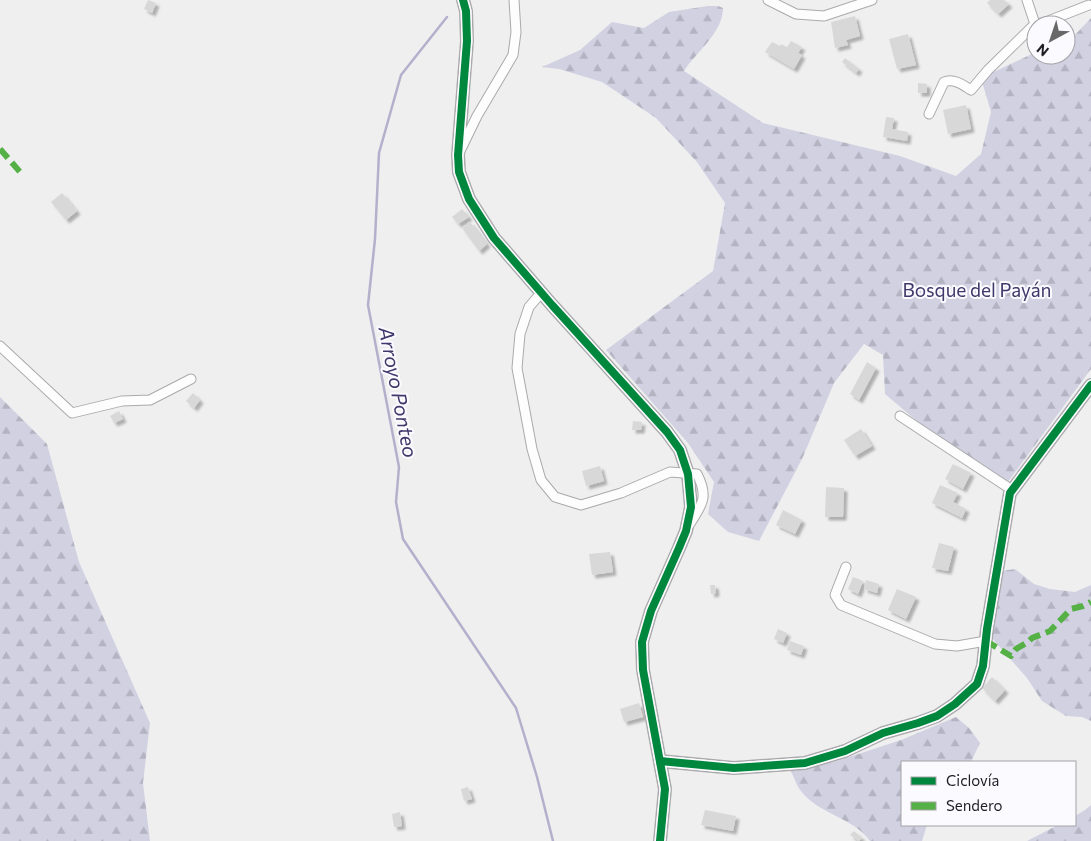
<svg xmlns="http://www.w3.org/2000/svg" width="1091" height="841" font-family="Commissioner,sans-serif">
  <defs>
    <pattern id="forest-firs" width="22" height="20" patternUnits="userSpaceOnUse" patternTransform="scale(1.25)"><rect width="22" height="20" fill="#d2d1e2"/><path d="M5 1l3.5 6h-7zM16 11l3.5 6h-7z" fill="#b4b3c2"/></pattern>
    <filter id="shadow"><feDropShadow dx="3.5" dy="3.5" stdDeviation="1" flood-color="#0004"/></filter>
  </defs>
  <rect width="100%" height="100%" fill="#efeff0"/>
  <g fill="url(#forest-firs)">
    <path d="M708 6H718L723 8C723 33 696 52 684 71L763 123 900 156 956 176 981 154 991 112 981 78 1036 52V55H1066V41L1072 38 1091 18V369L1005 486 958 456 885 394 883 355 864 344 834 383 802 459 759 541 728 532 708 514 714 482 688 443 606 350 713 271 725 203 697 162 656 118 602 82 559 69 542 67 580 50 612 22 644 28 669 12Z"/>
    <polygon points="0,397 47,444 79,562 150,723 143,783 150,841 0,841"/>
    <polygon points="1015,569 1034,584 1050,589 1075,592 1091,585 1091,721 1082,717 1066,716 1042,701 1027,678 991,637 1001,571"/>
    <path d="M956 717 969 728 980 743 971 762H902V825H927L922 841H870C853 817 818 814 801 791 796 785 794 776 790 770L837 761 901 740Z"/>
    <polygon points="1091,805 1091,841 1027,841 1058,825 1075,825 1075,816 1085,810"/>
  </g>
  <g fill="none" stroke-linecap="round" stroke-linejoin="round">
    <polyline stroke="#b3b0cb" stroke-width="2.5" points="447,17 401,75 379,153 375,239 368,305 399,467 396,502 403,539 516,708 537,777 553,841"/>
  </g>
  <g fill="#d8d8d9" filter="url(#shadow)">
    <polygon points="148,0 156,3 152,13 144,9"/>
    <polygon points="990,0 1004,0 1009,4 998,14 987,3"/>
    <polygon points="855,16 860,36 846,40 848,45 835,48 831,22"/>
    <polygon points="908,34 916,65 897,69 889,39"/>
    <polygon points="791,41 802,47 798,53 802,55 794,69 765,52 772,42 780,46 781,44 787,47"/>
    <polygon points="845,58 859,69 856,73 842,62"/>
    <polygon points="918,83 927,84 927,93 918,93"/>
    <polygon points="966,105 971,129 948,134 943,110"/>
    <polygon points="886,117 894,118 892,129 908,132 907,141 883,137"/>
    <polygon points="62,193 77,211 66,220 51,202"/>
    <polygon points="462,209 469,217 458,224 452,217"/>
    <polygon points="470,222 487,244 479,251 462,228"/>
    <polygon points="867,362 876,368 859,400 850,394"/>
    <polygon points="193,393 200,400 194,408 186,401"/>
    <polygon points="119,411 123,419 114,423 110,416"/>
    <polygon points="633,421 642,422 641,430 632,430"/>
    <polygon points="861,429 872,446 855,456 844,440"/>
    <polygon points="953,464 971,473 963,489 945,479"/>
    <polygon points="600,466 604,481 586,486 582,471"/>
    <polygon points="940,485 958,493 953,502 966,509 962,518 932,503"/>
    <polygon points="826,487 844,488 843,517 825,517"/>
    <polygon points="783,510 802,520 795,534 776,525"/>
    <polygon points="939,543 954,547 948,571 932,568"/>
    <polygon points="610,552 613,572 592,575 589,554"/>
    <polygon points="853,577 863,581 858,594 848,589"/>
    <polygon points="866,580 879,584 877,593 864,589"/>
    <polygon points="710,585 715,585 716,593 711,594"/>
    <polygon points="897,589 916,597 906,619 888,610"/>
    <polygon points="778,629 787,633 783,643 774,639"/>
    <polygon points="790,641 804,646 801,655 787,650"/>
    <polygon points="992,677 1005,690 995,701 982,688"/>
    <polygon points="639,703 643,717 624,722 620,709"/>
    <polygon points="468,787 472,799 464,801 461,789"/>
    <polygon points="705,810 736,816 733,831 701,825"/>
    <polygon points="400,812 402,826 394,827 392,814"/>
    <polygon points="854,831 862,838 859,841 850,835"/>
  </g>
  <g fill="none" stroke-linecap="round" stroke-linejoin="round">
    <defs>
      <g id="street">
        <polyline points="768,0 796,14 824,16 872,0"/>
        <polyline points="1035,24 1043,23 1089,5"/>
        <path d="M929 114 944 82C954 78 963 85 971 90L988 70 1035 24 1027 0"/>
        <polyline points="460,151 477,116 513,55 516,32 514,0"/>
        <path d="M541 293 529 307 520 334 517 368 532 449 541 480 555 497 581 505 621 493 670 472 697 474C709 497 702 505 689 525"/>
        <polyline points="0,346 72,413 122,401 150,400 191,379"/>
        <polyline points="900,416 1012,490"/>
        <polyline points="846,567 835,595 841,605 935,644 957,646 986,641"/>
      </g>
      <g id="secondary">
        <polyline points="463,0 466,11 467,41 458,155 459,172 469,199 494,238 552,305 667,432 680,450 688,474 691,507 686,531 679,548 651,611 642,642 643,670 665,789 660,841"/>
        <polyline points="660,761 734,768 805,763 845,751 883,733 918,723 937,716 955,704 977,684 983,666 987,629 1010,493 1091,385"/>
      </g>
    </defs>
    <use href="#street" stroke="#aaaaab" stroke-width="11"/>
    <use href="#secondary" stroke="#aaaaab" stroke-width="14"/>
    <use href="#street" stroke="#fdfdfd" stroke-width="9"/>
    <use href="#secondary" stroke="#fdfdfd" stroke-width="11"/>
    <g stroke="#55b145" stroke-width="6" stroke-dasharray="12 6" stroke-linecap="butt">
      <polyline points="0,149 20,172"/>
      <polyline points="986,641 1011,656 1016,649 1028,642 1032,638 1050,631 1071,609 1083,606 1091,602"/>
    </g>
    <defs>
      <g id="cycleway">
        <polyline points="463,0 466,11 467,41 458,155 459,172 469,199 494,238 552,305 667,432 680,450 688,474 691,507 686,531 679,548 651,611 642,642 643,670 665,789 660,841"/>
        <polyline points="660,761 734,768 805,763 845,751 883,733 918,723 937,716 955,704 977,684 983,666 987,629 1010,493 1091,385"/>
      </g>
    </defs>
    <use href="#cycleway" stroke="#fbfbff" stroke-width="11"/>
    <use href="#cycleway" stroke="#00873e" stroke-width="8"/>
  </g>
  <g text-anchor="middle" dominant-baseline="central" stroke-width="4" stroke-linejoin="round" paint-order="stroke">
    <g font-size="19" fill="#40376a" stroke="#fbfbff">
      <text x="977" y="289">Bosque del Payán</text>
    </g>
    <g font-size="20" font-style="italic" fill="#40376a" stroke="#fbfbff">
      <text transform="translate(399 392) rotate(79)">Arroyo Ponteo</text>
    </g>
  </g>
  <rect x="901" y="761" width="175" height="65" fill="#fbfbff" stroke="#a3a3a6"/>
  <rect x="911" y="777" width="25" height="8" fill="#00873e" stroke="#a3a3a6"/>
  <text x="946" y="786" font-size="15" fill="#1f1f21">Ciclovía</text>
  <rect x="911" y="802" width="25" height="8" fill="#55b145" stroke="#a3a3a6"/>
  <text x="946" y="811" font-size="15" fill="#1f1f21">Sendero</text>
  <g transform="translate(1051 40) rotate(220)"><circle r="24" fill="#fbfbff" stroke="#a3a3a6"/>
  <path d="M0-4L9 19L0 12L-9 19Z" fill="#686869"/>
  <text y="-8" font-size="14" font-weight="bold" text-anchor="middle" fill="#1f1f21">N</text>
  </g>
</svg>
